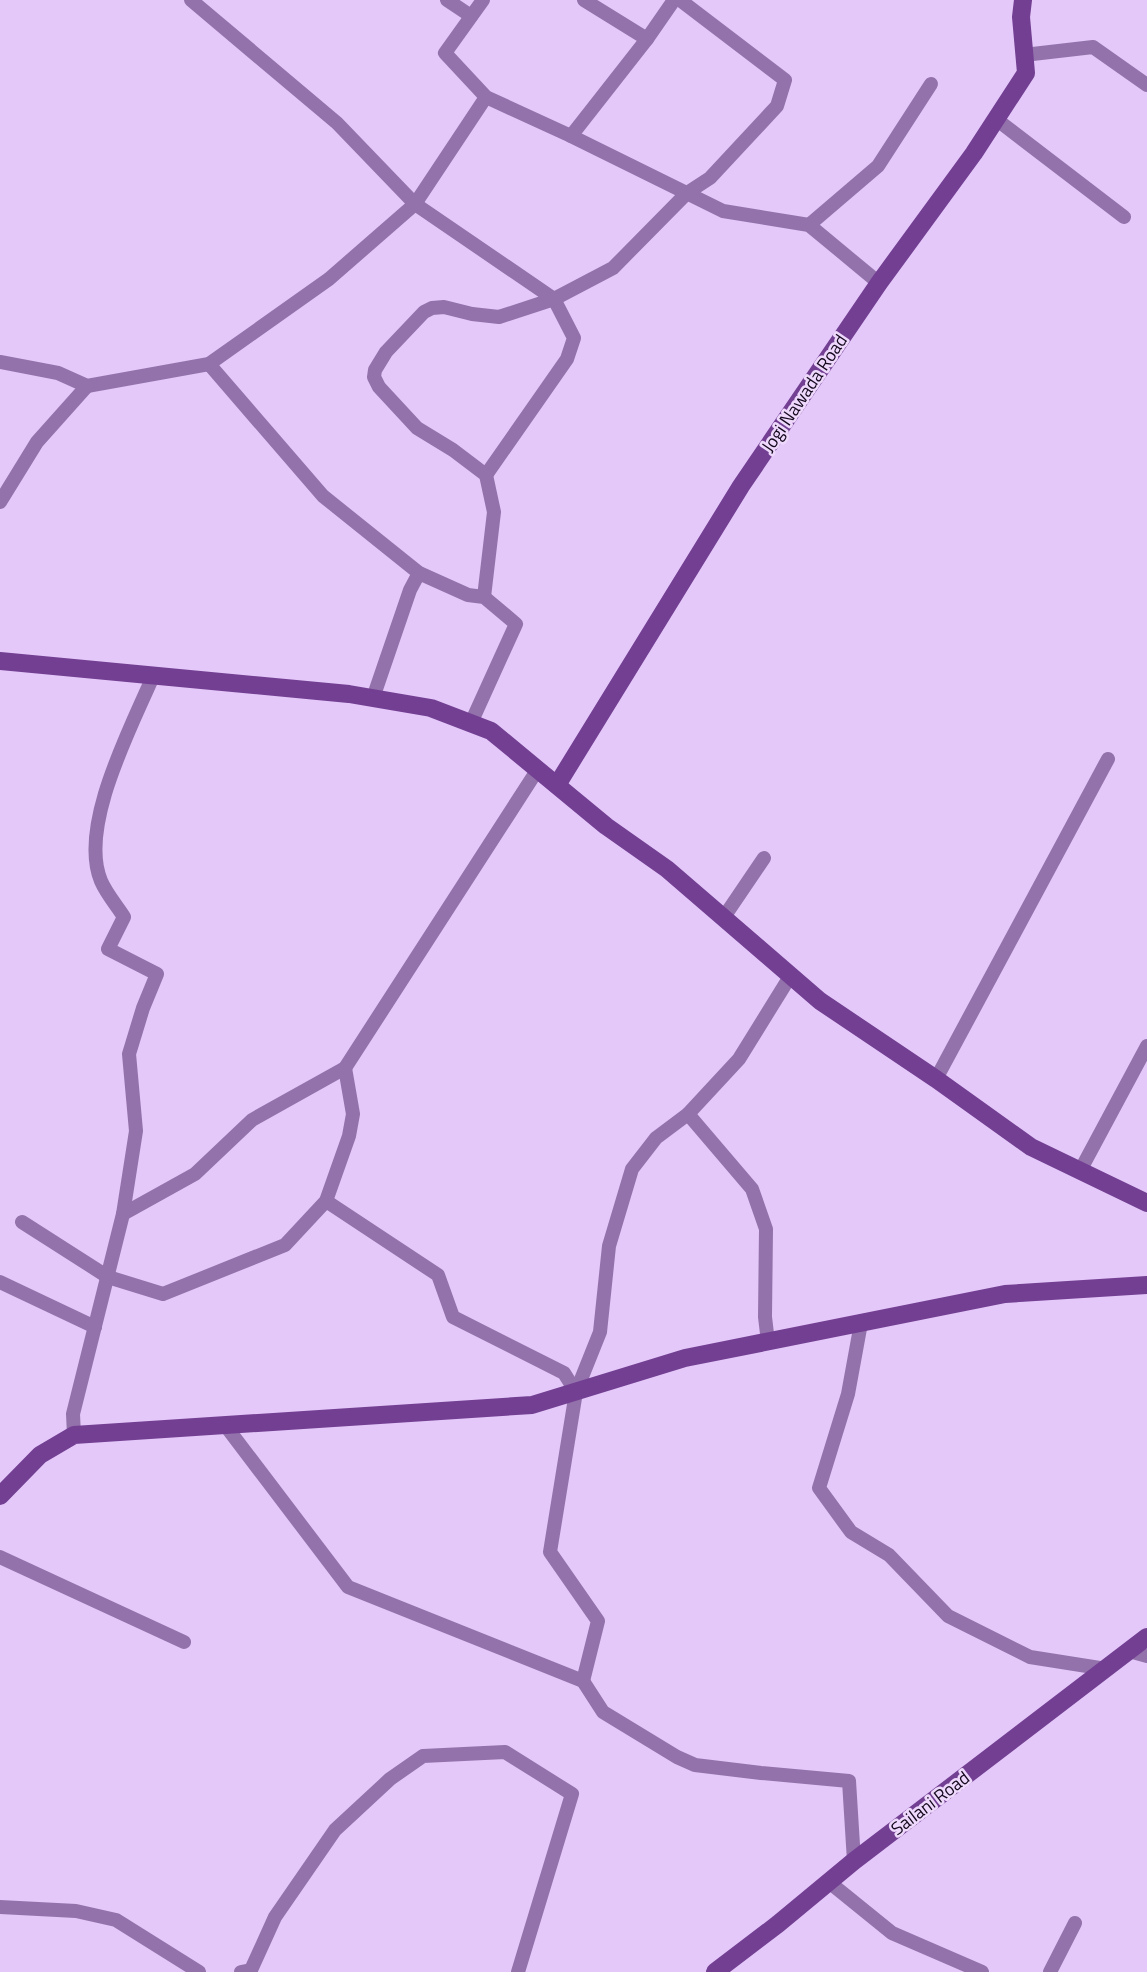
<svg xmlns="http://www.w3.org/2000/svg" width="1147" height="1972" font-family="'Titillium Web',sans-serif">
  <rect width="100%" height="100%" fill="#e4c8f9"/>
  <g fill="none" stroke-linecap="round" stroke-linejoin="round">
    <g stroke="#9372ab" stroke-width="14">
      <polyline points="191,0 337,123 415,204 554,299 574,338 567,359 486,475"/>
      <polyline points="447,0 471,16"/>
      <polyline points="483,0 445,53 486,97 571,136"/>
      <polyline points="584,0 647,39 571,136 723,211 809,225 879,283"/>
      <polyline points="647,39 674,0"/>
      <polyline points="1024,55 1093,47 1147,85"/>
      <polyline points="996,119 1124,217"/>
      <polyline points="809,225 878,166 931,84"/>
      <polyline points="0,362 58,373 87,386 209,364 329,279 415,204 486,97"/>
      <polyline points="209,364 323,496 419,573 468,595 484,597 516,624 471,723"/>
      <polyline points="0,502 37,442 87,386"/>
      <polyline points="484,597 494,512 486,475 453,450 417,428 379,387 374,377 375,370 386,352 424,312 432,308 444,307 472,314 499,317 554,299 613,268 687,193 710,178 777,106 785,80 680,0"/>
      <polyline points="373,698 410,590 419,573"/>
      <polyline points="724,917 764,858"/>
      <polyline points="936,1079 1108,759"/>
      <polyline points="688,1114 752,1189 766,1229 765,1317 768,1342"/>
      <polyline points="1080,1171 1147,1046"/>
      <polyline points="326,1201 438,1275 453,1317 564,1373 576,1392"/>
      <polyline points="123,1214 195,1174 252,1120 345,1068 538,769"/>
      <polyline points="22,1222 108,1277 163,1294 285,1245 326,1201 349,1136 353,1114 345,1068"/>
      <polyline points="0,1282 95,1327"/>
      <polyline points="861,1323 848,1394 819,1488 851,1532 889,1555 948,1616 1030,1657 1106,1669"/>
      <polyline points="225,1425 348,1587 583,1681 603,1712 677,1757 695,1765 761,1773 849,1781 854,1861"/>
      <path d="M74 1435 73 1414 123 1214 136 1131 129 1054 143 1008 157 974 108 949 124 917C117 906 106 893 101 881 78 826 132 726 154 674"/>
      <polyline points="0,1557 184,1642"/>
      <polyline points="1129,1651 1147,1656"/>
      <polyline points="583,1681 598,1621 550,1552 576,1392 600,1332 609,1246 632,1169 656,1138 688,1114 739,1059 791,975"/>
      <polyline points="829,1882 892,1933 982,1972"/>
      <polyline points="0,1907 76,1911 116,1920 199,1972"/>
      <polyline points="241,1972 251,1970 275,1917 335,1830 390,1779 423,1756 505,1752 572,1794 518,1972"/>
      <polyline points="1050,1972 1075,1923"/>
    </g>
    <g stroke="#733f93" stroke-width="18">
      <polyline points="0,661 349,694 431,708 491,731 606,826 667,869 820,1001 936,1079 1031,1147 1147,1203"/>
      <polyline points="557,785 741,486 879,283 974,153 1026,73 1021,17 1023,0"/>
      <polyline points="0,1496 40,1455 74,1435 532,1405 685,1358 1005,1294 1147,1285"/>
      <polyline points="715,1972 778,1924 854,1861 1147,1637"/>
    </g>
  </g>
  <g text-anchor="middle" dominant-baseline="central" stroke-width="5" stroke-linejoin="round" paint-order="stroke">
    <g font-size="18" fill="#14081c" stroke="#eed9fd">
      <text transform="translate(804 393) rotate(-56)">Jogi Nawada Road</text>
      <text transform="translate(930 1803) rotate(-37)">Sailani Road</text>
    </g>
  </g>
</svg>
